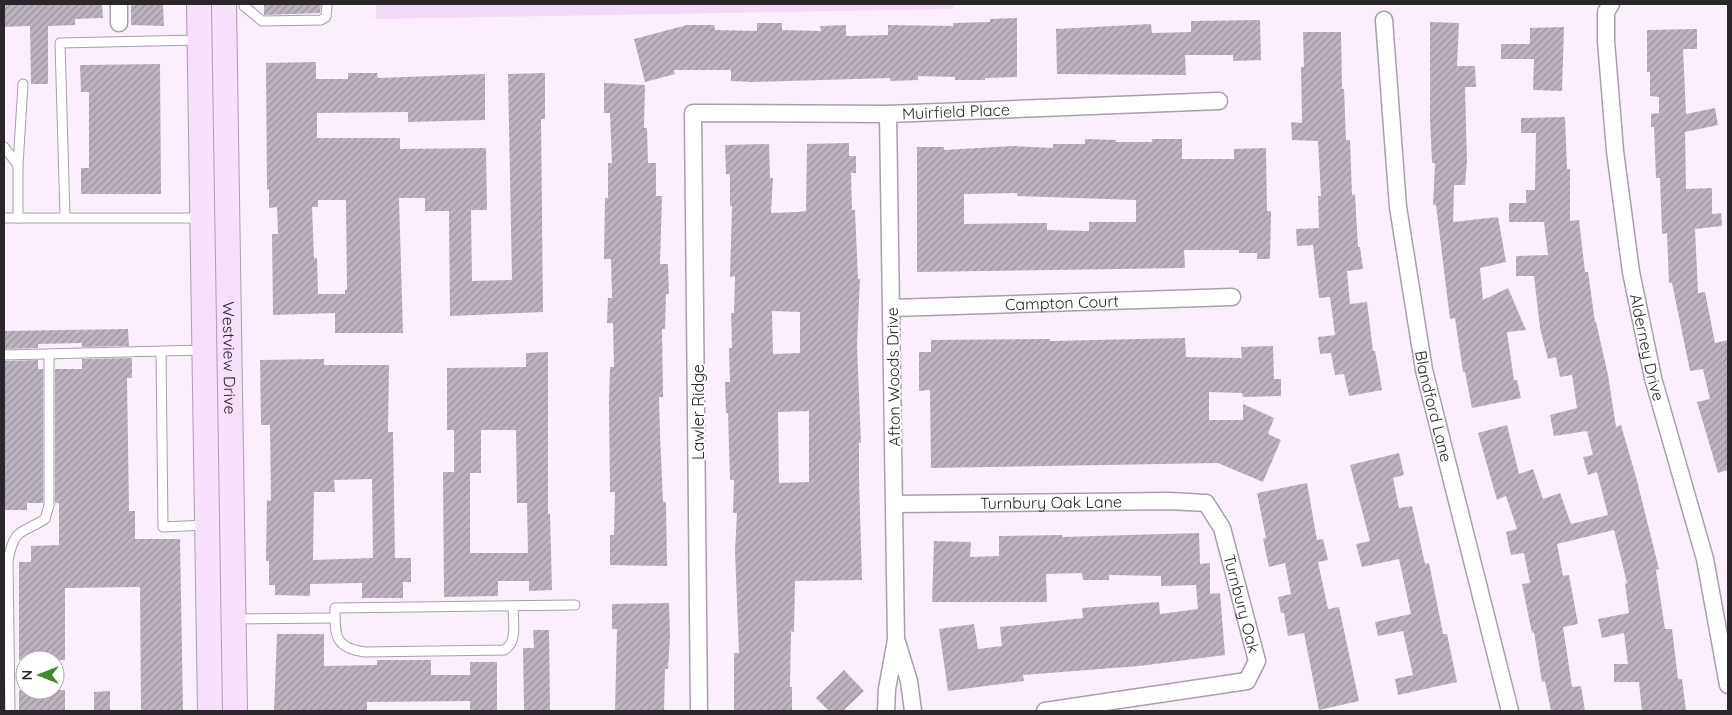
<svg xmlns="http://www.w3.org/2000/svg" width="1732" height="715" font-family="Quicksand,sans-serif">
  <defs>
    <pattern id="building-hatch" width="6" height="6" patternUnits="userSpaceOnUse" patternTransform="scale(1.25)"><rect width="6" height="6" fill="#beb3c1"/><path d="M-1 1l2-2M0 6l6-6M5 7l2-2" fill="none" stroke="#9b919d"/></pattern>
  </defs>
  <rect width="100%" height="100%" fill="#fbeffe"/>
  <polygon fill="#f3daf9" points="376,4 954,4 953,9 376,19"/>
  <g fill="url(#building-hatch)" fill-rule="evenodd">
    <polygon points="4,4 102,4 103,18 75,19 75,25 48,26 48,84 31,84 30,26 4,27"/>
    <polygon points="131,4 163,4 164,26 131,25"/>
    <polygon points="264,4 321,4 320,13 264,15"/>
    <polygon points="1017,18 1017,77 985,78 985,80 955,80 955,77 918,76 918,80 890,81 890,78 752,82 731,81 731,70 674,70 675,74 645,82 634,39 687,25 714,25 715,30 757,31 757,23 782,23 782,30 821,31 820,26 846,25 846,36 888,35 888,25 953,26 953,23 990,22 990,19"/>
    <polygon points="1260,20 1261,60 1233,61 1233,55 1185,55 1186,75 1057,74 1056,29 1151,24 1152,33 1191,32 1191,21"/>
    <polygon points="1430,22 1459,23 1457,66 1475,66 1476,87 1465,87 1467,162 1465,185 1454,185 1453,222 1498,217 1506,262 1480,268 1483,300 1508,288 1526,330 1507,332 1514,380 1517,380 1521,398 1472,408 1465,372 1463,372 1455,318 1450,319 1436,205 1433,205 1435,163 1432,163 1430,119"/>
    <polygon points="1564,27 1562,91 1533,90 1534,59 1501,59 1501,44 1530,44 1530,28"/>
    <polygon points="1697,29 1697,49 1683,49 1686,114 1715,108 1718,125 1685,132 1686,189 1712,188 1712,214 1721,213 1722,226 1695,229 1698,293 1705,292 1715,343 1728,340 1728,470 1718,473 1697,402 1710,399 1703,369 1690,371 1672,283 1669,283 1667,233 1662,234 1660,178 1656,178 1654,127 1651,127 1651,114 1659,113 1659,97 1650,96 1650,72 1647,72 1647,30"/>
    <polygon points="1303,32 1341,32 1342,89 1344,89 1346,140 1350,140 1352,195 1355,194 1358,247 1360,247 1363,269 1347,271 1350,304 1367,302 1373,351 1375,351 1382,390 1349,396 1344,374 1335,375 1331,353 1320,354 1318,337 1335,335 1330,297 1319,298 1313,245 1297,246 1296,229 1319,228 1318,196 1321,196 1318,141 1292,140 1291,122 1302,123 1301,67 1304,67"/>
    <path d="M316 62V79H348V73H377L378 78 485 74V120L408 122V112L317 113V138H400V149L486 148 487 210H471L472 281 512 280 508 74 545 73V119H541L543 312 450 316 449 211H425V198H399L403 333H335V313L273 315 272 234H278L277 207 269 208V189L267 190 266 63ZM318 200H346L347 290H345V294H318L317 258H314L312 207H318Z"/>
    <polygon points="160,64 161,194 81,194 81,168 89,168 89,92 81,92 80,65"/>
    <polygon points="604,83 645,85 644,128 647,128 648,163 656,163 656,196 662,196 660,264 668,264 669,294 666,294 665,329 662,329 663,397 659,397 660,434 663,502 666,502 667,566 610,565 610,535 614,535 615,492 610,492 609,401 610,367 614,367 613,323 607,323 608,298 612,298 611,259 604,259 605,198 608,198 608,163 612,163 610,113 604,113"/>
    <polygon points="1565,117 1567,169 1570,169 1570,221 1579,220 1585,272 1588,272 1595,322 1596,322 1608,375 1616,427 1621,425 1636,477 1659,569 1656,570 1665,629 1672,629 1678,679 1682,679 1686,711 1642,711 1639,682 1614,682 1614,664 1628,664 1624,633 1602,638 1598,619 1629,613 1625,584 1627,583 1614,530 1557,544 1563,576 1569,575 1578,624 1563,627 1572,687 1581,686 1585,711 1551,711 1545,681 1542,682 1534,632 1532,633 1522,584 1530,583 1524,553 1511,555 1506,532 1517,529 1506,496 1497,500 1478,433 1507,425 1519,474 1533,469 1543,499 1560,493 1571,524 1608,515 1597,472 1588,475 1583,457 1593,455 1587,431 1554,436 1550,415 1577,408 1572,375 1560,377 1556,357 1548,359 1540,328 1534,276 1516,276 1516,256 1548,255 1544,222 1509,222 1509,203 1526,203 1526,190 1535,190 1536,133 1521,133 1521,118"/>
    <path d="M1085 139 1116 140V142H1152V139H1182V159H1234V149L1266 148 1267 211H1271L1270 259H1257V253H1239V250H1184L1185 268 917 272V147H944V150L1013 146 1053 148V144H1085ZM1017 193V196L1136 200V222H1089V231L1047 230V223L964 224V194Z"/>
    <path d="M849 143V156H856V173H851L852 210H855L858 279H860L857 345 861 443H859V477L862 580 795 581 794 632 791 631 790 687H792V711H734V653H739L735 551 737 513H733L734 480H730L728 413H726L725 382H730L729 348H732L731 313H734L735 276 730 277 732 206H730V174H726L725 145 769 144 770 178H773L771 213 798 212 806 211 807 144ZM772 311 800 312V353L773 354ZM809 411V482L779 483 778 412Z"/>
    <polygon points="128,329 129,346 82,347 82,343 38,344 38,348 4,349 4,331"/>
    <polygon points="1185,338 1186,357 1242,358 1241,347 1273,346 1274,379 1281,379 1281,396 1243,397 1242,393 1209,392 1209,420 1243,420 1243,404 1274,418 1268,434 1281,440 1263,482 1218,463 931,468 930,390 919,391 919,352 931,352 931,340 1050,339 1050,341"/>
    <path d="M548 352V514H550L552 590 529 591V581H498V596L444 597 443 472H454V430H447V368L526 367V353ZM481 430H516L517 503H527L528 553H470V473H481Z"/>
    <polygon points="132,358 132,378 127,378 129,511 135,511 135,539 180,539 183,711 141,711 140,587 65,588 65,660 19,660 19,562 31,562 31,546 59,545 59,503 55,503 55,369 82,369 82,359"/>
    <path d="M324 359V365H389L388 432H393L395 558H411V582H403V598H362V583L310 584V596L275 595V585H269V561H266L267 500 271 501 270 425H261L260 360ZM372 479 373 558 313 560 314 492H335L334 480Z"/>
    <polygon points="38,360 38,369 43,369 43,503 27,503 27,510 4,510 4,361"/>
    <polygon points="1399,453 1404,475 1393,478 1399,508 1412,506 1425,564 1429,563 1443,634 1447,634 1457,682 1398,695 1395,679 1413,675 1403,631 1378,636 1375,622 1411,614 1399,559 1362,567 1356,544 1370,541 1350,465"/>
    <polygon points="1307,483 1317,540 1323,539 1328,560 1318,562 1328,609 1339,607 1359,701 1319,710 1304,633 1288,636 1284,613 1281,613 1278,597 1291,594 1285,563 1269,567 1263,539 1266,538 1257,493"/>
    <polygon points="1199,533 1200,564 1210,563 1210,594 1220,593 1225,655 1139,666 1023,675 1024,681 948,691 939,629 974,624 978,649 1002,646 1000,627 1083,618 1082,608 1159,602 1160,614 1198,609 1196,585 1161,586 1161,576 1109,575 1109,580 1083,580 1082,573 1046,574 1047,602 932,602 934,541 971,542 970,557 999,556 999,536 1062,535 1062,537"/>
    <polygon points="669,603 670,635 668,669 665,669 664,711 615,711 617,629 612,629 612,604"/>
    <polygon points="533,630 549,630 550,711 524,711 523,648 534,648"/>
    <polygon points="277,634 324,634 324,666 377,665 377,660 431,660 431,675 470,675 470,662 497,662 497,711 470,711 470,701 367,702 367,711 274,711"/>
    <polygon points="844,670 864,691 843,711 829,711 816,698"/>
    <rect x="19" y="690" width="46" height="21"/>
    <polygon points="110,691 110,711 94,711 94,692"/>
  </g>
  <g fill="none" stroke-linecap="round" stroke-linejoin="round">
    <defs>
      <g id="lane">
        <polyline points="244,6 262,21 321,20 326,17 327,4"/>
        <polyline points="4,147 18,165 18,218"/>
        <polyline points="18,165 23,84"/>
        <polyline points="65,217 60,43 198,40"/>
        <polyline points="4,218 203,218"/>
        <polyline points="161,352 163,527 206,525"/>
        <polyline points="4,355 203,350"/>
        <path d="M513 606C513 621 518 643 504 650L365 652C334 648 335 635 335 608L575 605"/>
        <polyline points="235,619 335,618"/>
        <path d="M10 711 8 560C15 527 20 535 45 519L49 505V355"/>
      </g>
      <g id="street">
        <polyline points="119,4 119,23"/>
        <path id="s1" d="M1611 4 1606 12V41L1615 151 1631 272 1653 378 1705 559 1728 685"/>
        <path id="s2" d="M1384 20 1398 207 1424 370 1510 711"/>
        <path id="s3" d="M892 308 1232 297"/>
        <path id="s4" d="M896 504 1169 501 1206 503 1222 528 1257 661 1247 681 1045 711"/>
        <polyline points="897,642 909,681 913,711"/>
        <path id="s5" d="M699 711 693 113 888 114 1219 101"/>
        <polyline points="886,711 887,689 896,640 888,114"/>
      </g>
      <g id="secondary">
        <polyline points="199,4 210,711"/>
        <path id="s6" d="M224 4 235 711"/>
      </g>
    </defs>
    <use href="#lane" stroke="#a99eac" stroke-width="11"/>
    <use href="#street" stroke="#a99eac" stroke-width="19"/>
    <use href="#secondary" stroke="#a99eac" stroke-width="26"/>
    <use href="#lane" stroke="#fff" stroke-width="9"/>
    <use href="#street" stroke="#fff" stroke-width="16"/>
    <use href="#secondary" stroke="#f6e0fc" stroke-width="24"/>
  </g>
  <g text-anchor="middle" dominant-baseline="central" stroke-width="4.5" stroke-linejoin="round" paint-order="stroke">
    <g font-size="16" fill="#2a262b" stroke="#fff">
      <text stroke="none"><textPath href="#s5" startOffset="861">Muirfield Place</textPath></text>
      <text stroke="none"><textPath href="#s3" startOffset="170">Campton Court</textPath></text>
      <text stroke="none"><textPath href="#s1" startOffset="348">Alderney Drive</textPath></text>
      <text stroke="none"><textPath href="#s6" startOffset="354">Westview Drive</textPath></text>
      <text transform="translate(893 377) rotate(-91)">Afton Woods Drive</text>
      <text stroke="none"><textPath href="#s2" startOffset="390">Blandford Lane</textPath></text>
      <text transform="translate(698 412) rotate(-90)">Lawler Ridge</text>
      <text stroke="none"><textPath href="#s4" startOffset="155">Turnbury Oak Lane</textPath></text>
      <text stroke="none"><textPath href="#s4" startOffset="418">Turnbury Oak</textPath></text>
    </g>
  </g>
  <rect width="1732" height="715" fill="none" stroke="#2a262b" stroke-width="10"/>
  <g transform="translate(40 675) rotate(270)"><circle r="24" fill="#ffffff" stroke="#aaa8aa"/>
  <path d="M0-4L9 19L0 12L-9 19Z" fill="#43882d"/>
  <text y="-8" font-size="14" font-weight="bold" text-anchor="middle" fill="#2a262b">N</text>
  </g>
</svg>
